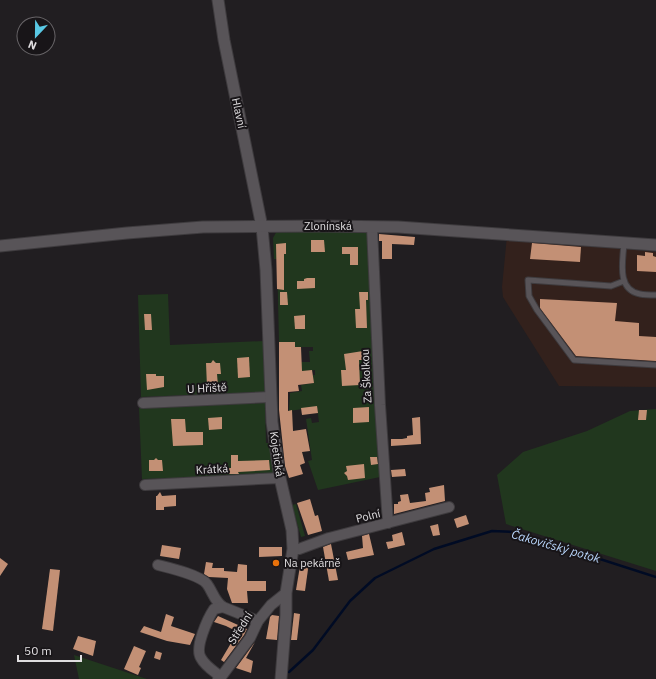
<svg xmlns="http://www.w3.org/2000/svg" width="656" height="679" font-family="'IBM Plex Sans',sans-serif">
  <rect width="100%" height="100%" fill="#211e21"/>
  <polygon fill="#33211c" points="507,236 656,252 656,387 559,386 503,297 502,287"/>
  <g fill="#21371e">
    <polygon points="278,229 368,232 380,477 318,490 308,461 312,460 306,419 311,418 312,423 319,422 317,407 289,411 290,393 302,391 301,385 314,383 301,376 315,375 315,370 300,372 300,362 310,362 309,351 313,351 313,347 295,347 295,342 279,342 277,259 274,259 273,238"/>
    <polygon points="168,294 170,345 264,341 266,391 264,392 141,397 138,295"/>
    <polygon points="265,403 266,443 269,443 275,475 142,479 139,408"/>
    <polygon points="656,409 656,571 506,524 497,475 523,452 587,431 630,411"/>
    <polygon points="296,504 305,536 301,537 292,505"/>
    <polygon points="74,655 147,679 79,679"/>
  </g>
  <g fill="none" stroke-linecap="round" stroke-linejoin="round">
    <polyline stroke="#000b24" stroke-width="2.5" points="289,672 313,650 350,601 375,578 434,549 492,531 516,532 656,577"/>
  </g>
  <g fill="#c39075">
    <polygon points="379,234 415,237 414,245 392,244 392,259 382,259 382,241 379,241"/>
    <polygon points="311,240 324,240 325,252 311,252"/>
    <polygon points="286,243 286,254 284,254 284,290 277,289 276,244"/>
    <polygon points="532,243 581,247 580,262 530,259"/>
    <polygon points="342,247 358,247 358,265 350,265 350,254 342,254"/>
    <polygon points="645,252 653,253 653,256 656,257 656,272 637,271 637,255 645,256"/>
    <polygon points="307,278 315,278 315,288 297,289 297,281 304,281 304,279"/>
    <polygon points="280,292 287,292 288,305 280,305"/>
    <polygon points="359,292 368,292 368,300 366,300 367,328 356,328 355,309 360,309"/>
    <polygon points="540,299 617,303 615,321 639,323 639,336 656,337 656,361 576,356 540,308"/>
    <polygon points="144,314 151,314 152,330 145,330"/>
    <polygon points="305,315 305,329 295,329 294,316"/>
    <polygon points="279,342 295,342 295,347 301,347 302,371 312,370 314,383 298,385 299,391 288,392 288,411 292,410 293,431 306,429 310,451 302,452 305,463 300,465 303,474 289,478 285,466 279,410"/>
    <polygon points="363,351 364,360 359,360 360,385 342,386 341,370 346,370 344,354"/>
    <polygon points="249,357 250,377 238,378 237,358"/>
    <polygon points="213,360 216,363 220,363 221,374 217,374 218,386 207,387 206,363 211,363"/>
    <polygon points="146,374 156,374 156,376 164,376 164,387 147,390"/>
    <polygon points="317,406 318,413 302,415 301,408"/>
    <polygon points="369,407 369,422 353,423 353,408"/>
    <polygon points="639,410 647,410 646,420 638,420"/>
    <polygon points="222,417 222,429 209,430 208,418"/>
    <polygon points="420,417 421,444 391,446 391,439 402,439 407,438 407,436 413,435 412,418"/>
    <polygon points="171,419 185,419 186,432 203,432 203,445 173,446"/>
    <polygon points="231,455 238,455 238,461 269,460 270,470 238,472 239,474 229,474 229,468 231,468"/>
    <polygon points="370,457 377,457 378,464 371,465"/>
    <polygon points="156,458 158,460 162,460 163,471 149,471 149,460 154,460"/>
    <polygon points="364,464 365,478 348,480 347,476 344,473 347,471 346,466"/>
    <polygon points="405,469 406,476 392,477 391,470"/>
    <polygon points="444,485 445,501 394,514 394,504 398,504 398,502 401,501 400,495 408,494 410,503 426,501 425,493 430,492 429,488"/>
    <polygon points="160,492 162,496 176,495 176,506 164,507 164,510 156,510 156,496 157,496"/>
    <polygon points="310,499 315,516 318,515 322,531 308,535 297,503"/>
    <polygon points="466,515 469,524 457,528 454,519"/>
    <polygon points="438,524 440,535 433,536 430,526"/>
    <polygon points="402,532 405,545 388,549 386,542 393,541 392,535"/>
    <polygon points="369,534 374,555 348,560 346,552 363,548 362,536"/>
    <polygon points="331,544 338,580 329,581 323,547"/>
    <polygon points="162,545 181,548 179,559 160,556"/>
    <polygon points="259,547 282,547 282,556 259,557"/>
    <polygon points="0,558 8,564 0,576"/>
    <polygon points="301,560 309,562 305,591 296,590"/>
    <polygon points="206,562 213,563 212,568 224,568 224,571 237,572 238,564 247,565 247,581 266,581 266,591 247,591 248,603 232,603 227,589 228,578 209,577 204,574"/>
    <polygon points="50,569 60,570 53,631 42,629"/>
    <polygon points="294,613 300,614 297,640 291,640"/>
    <polygon points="166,614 174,617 171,626 195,634 190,645 167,641 140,632 144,626 161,632"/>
    <polygon points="272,615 279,616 277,640 266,639 270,617"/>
    <polygon points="218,616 247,629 244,635 224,662 221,660 234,638 233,637 236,631 226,626 214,622"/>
    <polygon points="78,636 96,641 93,656 73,649"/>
    <polygon points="255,642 246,658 253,661 251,673 236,668"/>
    <polygon points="134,646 146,651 139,667 141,668 138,675 124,669"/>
    <polygon points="156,651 162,653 160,660 154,658"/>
  </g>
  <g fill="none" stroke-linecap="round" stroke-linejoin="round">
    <defs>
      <g id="service">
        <path d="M624 243C623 260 616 290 640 294 645 295 651 295 656 295"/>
        <polyline points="624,281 611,286 528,280 529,296 537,310 574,360 656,365"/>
      </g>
      <g id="minor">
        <polyline points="372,227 380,405 388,523"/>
        <polyline points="143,403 271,397"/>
        <polyline points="145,485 280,478"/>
        <polyline points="293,549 299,549 329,538 449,507"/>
        <path d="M158 565C170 568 200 575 207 584 213 592 214 601 223 607L258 621"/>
        <path d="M221 677C215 672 205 666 201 658 194 648 208 618 214 609L223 607"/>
        <polyline points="218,679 221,677 250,638 258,621 271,605 286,593"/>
      </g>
      <g id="tertiary">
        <polyline points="218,0 224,40 262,227 266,270 272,422 280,478 292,530 293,549 286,593 286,615 281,679"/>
        <polyline points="0,246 127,233 203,227 321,226 398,227 656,245"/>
      </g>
    </defs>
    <use href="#service" stroke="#3e3b3e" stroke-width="7"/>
    <use href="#minor" stroke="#3e3b3e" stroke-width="12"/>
    <use href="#tertiary" stroke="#3e3b3e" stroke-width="13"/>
    <use href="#service" stroke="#585458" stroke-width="5"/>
    <use href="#minor" stroke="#585458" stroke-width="10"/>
    <use href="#tertiary" stroke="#585458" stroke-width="11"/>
  </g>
  <circle fill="#e8710a" stroke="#181518" stroke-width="1.5" cx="276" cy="563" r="4"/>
  <g text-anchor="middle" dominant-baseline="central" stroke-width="4" stroke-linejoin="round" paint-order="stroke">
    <g font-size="11" fill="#e0dee0" stroke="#181518">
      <text transform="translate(239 113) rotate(78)">Hlavní</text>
      <text x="328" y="226">Zlonínská</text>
      <text transform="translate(366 376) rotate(-93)">Za Školkou</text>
      <text transform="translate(207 388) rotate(-3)">U Hřiště</text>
      <text transform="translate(277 454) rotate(82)">Kojetická</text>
      <text transform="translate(212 469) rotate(-3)">Krátká</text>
      <text transform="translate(368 516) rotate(-14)">Polní</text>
      <text transform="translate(240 628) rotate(-58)">Střední</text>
    </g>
    <g font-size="11" fill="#e0dee0" stroke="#181518" text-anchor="start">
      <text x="284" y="563">Na pekárně</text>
    </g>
    <g font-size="12" font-style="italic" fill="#bbd9ff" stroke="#181518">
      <text transform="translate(556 546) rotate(16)">Čakovičský potok</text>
    </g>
  </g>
  <g transform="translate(36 36) rotate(202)"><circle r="19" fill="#181518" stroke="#686568"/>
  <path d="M0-3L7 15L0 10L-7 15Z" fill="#59c8e4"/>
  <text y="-6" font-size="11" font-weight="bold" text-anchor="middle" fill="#e0dee0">N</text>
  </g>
  <path d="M18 655v6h63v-6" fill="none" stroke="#e0dee0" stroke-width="2"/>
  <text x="24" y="655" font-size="12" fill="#e0dee0" stroke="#181518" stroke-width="3" paint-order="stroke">50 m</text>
</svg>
